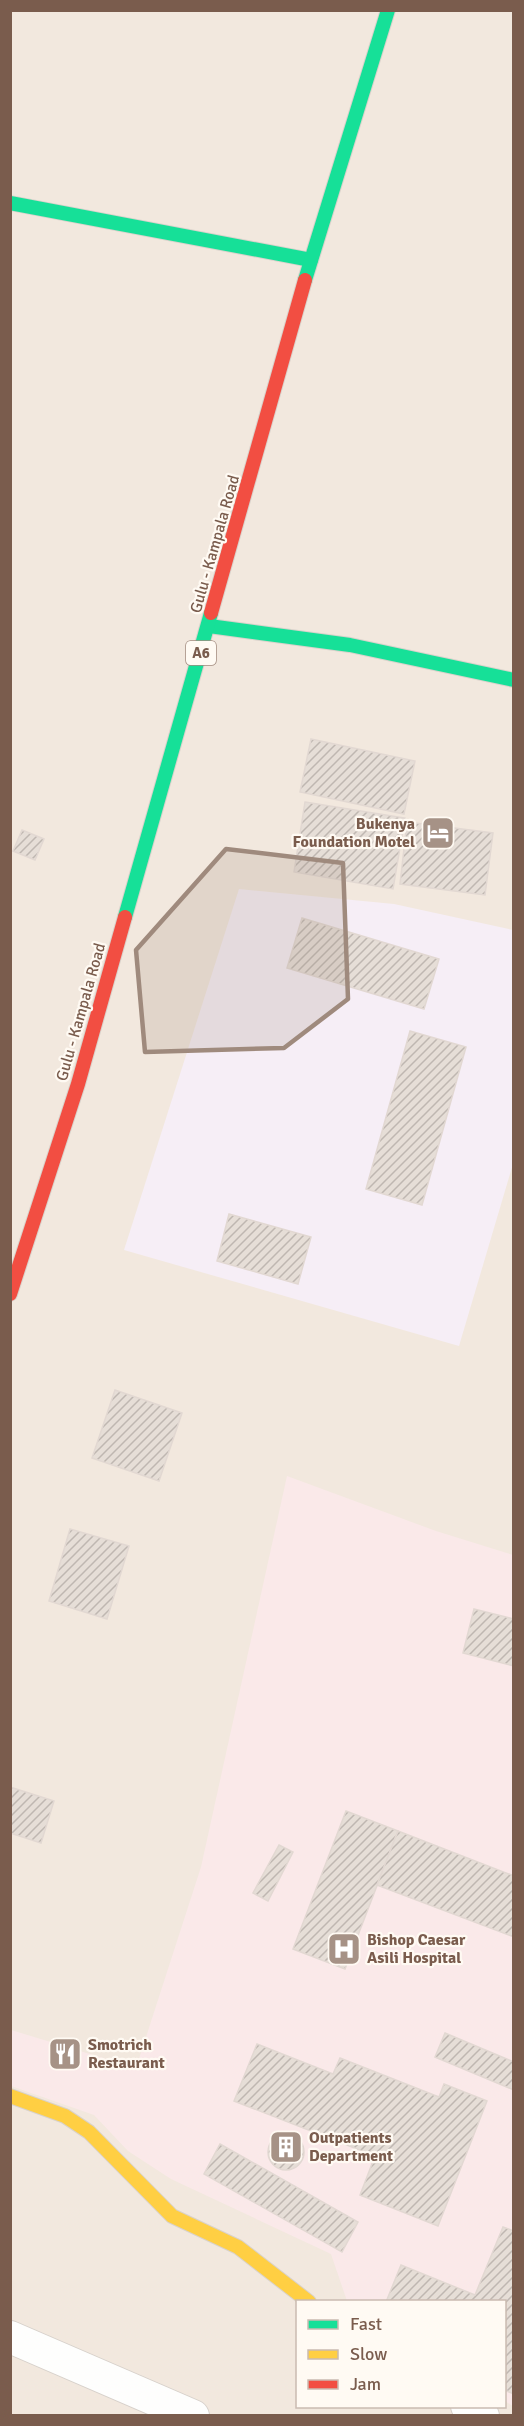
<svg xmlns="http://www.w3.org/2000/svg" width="524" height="2426" font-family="Signika,sans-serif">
  <defs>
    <pattern id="building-hatch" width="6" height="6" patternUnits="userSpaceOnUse" patternTransform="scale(1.5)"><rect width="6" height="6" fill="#e6ded7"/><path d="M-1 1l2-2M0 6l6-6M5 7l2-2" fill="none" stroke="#bfb7b1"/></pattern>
  </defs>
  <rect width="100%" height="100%" fill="#f9f5f0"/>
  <path fill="#f2e8de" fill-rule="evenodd" d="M11 11H513V2415L11 2416ZM298 2302H504V2406H298Z"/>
  <polygon fill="#f6eef6" points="239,889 394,904 513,930 513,1164 459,1346 124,1250"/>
  <polygon fill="#fae9e9" points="287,1476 436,1531 513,1555 513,2406 505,2401 504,2302 347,2301 331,2254 171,2179 128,2151 94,2115 11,2086 11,2030 136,2068 201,1867"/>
  <g fill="url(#building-hatch)" stroke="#e2d8d2" stroke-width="1.5">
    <polygon points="311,739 415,761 404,814 300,792"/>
    <polygon points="305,802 405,818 393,889 294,872"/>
    <polygon points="407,822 493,833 485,895 400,884"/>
    <polygon points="22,830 44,839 35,860 13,851"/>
    <polygon points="302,918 439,959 424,1009 287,968"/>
    <polygon points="410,1031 466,1047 422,1205 366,1189"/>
    <polygon points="229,1214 311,1237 298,1284 217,1261"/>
    <polygon points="115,1390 182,1413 159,1481 92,1458"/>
    <polygon points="70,1529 129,1546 107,1619 49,1601"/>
    <polygon points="474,1609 514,1619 514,1666 463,1653"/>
    <polygon points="10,1787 54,1801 41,1843 10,1833"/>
    <polygon points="346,1811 398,1831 345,1969 293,1949"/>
    <polygon points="398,1831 514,1876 514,1937 377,1885"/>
    <polygon points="279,1845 293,1852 268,1901 253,1893"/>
    <polygon points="445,2033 514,2062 514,2090 435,2057"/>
    <polygon points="257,2044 333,2074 340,2058 439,2097 444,2084 487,2101 438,2226 360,2195 375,2156 234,2101"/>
    <circle cx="286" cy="2152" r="18"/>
    <polygon points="220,2144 358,2222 342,2252 204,2174"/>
    <polygon points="503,2227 514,2231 514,2394 504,2390 504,2302 386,2302 401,2265 475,2295"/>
  </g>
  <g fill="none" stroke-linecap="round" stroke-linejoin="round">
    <defs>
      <g id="street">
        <polyline points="10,2337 193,2416"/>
        <polyline points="467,2406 483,2416"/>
      </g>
      <g id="fast">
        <polyline points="10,203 311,260"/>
        <polyline points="305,280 388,10"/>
        <polyline points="209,626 350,645 514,680"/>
        <polyline points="125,917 211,613"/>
      </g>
      <polyline id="slow" points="10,2096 65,2116 89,2132 172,2216 238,2247 309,2302"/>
      <g id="jam">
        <polyline points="211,613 305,280"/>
        <polyline points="10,1294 78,1084 125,917"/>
      </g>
    </defs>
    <use href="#street" stroke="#d7d1cb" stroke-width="34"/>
    <use href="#fast" stroke="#d9d2cb" stroke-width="16"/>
    <use href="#slow" stroke="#d9d2cb" stroke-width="16"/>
    <use href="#jam" stroke="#d9d2cb" stroke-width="16"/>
    <use href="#street" stroke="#fefefd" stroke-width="32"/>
    <use href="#fast" stroke="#16e098" stroke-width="14"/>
    <use href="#slow" stroke="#ffcf43" stroke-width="14"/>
    <use href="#jam" stroke="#f24e42" stroke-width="14"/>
  </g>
  <path fill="#9f8a7d" fill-opacity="0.2" stroke="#9f8a7d" stroke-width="4.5" stroke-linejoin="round" d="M226 849 343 863 348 999 284 1048 145 1052 136 950Z"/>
  <defs>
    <symbol id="hotel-square" viewBox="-11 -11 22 22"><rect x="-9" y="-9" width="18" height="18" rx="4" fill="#a69286" stroke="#fffaf3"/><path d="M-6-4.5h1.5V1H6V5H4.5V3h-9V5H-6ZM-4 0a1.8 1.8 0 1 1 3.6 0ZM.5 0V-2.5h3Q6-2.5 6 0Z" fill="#fff"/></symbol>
    <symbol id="hospital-square" viewBox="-11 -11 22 22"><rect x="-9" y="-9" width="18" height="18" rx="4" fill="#a69286" stroke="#fffaf3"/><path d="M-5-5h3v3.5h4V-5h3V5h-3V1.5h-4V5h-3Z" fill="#fff"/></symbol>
    <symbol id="restaurant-square" viewBox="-11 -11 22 22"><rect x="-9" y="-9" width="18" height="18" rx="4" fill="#a69286" stroke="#fffaf3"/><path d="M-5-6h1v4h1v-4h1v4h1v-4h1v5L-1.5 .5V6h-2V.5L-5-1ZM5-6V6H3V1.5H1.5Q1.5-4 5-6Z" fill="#fff"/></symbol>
    <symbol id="building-square" viewBox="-11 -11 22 22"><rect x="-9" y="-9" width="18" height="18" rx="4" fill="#a69286" stroke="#fffaf3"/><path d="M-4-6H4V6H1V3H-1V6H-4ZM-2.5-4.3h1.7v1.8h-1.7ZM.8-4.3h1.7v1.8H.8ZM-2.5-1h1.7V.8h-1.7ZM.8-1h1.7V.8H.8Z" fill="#fff"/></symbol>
  </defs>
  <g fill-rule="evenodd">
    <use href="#hotel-square" x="419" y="814" width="38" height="38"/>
    <use href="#hospital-square" x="325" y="1930" width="38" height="38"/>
    <use href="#restaurant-square" x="46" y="2035" width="38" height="38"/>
    <use href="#building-square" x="267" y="2128" width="38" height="38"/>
  </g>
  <g text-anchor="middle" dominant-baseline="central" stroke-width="4.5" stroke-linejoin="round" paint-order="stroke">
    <rect fill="#fffaf3" stroke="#a28b7f" stroke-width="1.5" x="186" y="641" width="30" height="24" rx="4.5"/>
    <g font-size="15" font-weight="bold" fill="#7a5c4d">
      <text x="201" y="653">A6</text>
    </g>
    <g font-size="16" fill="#7a5c4d" stroke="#fffaf3">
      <text transform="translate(215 544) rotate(-74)">Gulu - Kampala Road</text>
      <text transform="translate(81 1012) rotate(-74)">Gulu - Kampala Road</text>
    </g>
    <g font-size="16" font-weight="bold" fill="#7a5c4d" stroke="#fffaf3" text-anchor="start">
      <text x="415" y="824" text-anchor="end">Bukenya<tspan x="415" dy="18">Foundation Motel</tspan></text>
      <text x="367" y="1940">Bishop Caesar<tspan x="367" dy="18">Asili Hospital</tspan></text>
      <text x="88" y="2045">Smotrich<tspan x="88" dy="18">Restaurant</tspan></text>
      <text x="309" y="2138">Outpatients<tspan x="309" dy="18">Department</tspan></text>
    </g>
  </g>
  <rect width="524" height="2426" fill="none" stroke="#7a5c4d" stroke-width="24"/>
  <rect x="296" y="2300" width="210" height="108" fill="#fffaf3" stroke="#cabbb1" stroke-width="1.5"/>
  <rect x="308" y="2320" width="30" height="9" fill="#16e098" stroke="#cabbb1" stroke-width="1.5"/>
  <text x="350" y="2330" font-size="18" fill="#7a5c4d">Fast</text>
  <rect x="308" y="2350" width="30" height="9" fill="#ffcf43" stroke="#cabbb1" stroke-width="1.5"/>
  <text x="350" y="2360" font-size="18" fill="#7a5c4d">Slow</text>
  <rect x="308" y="2380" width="30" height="9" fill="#f24e42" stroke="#cabbb1" stroke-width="1.5"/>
  <text x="350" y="2390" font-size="18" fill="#7a5c4d">Jam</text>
</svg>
